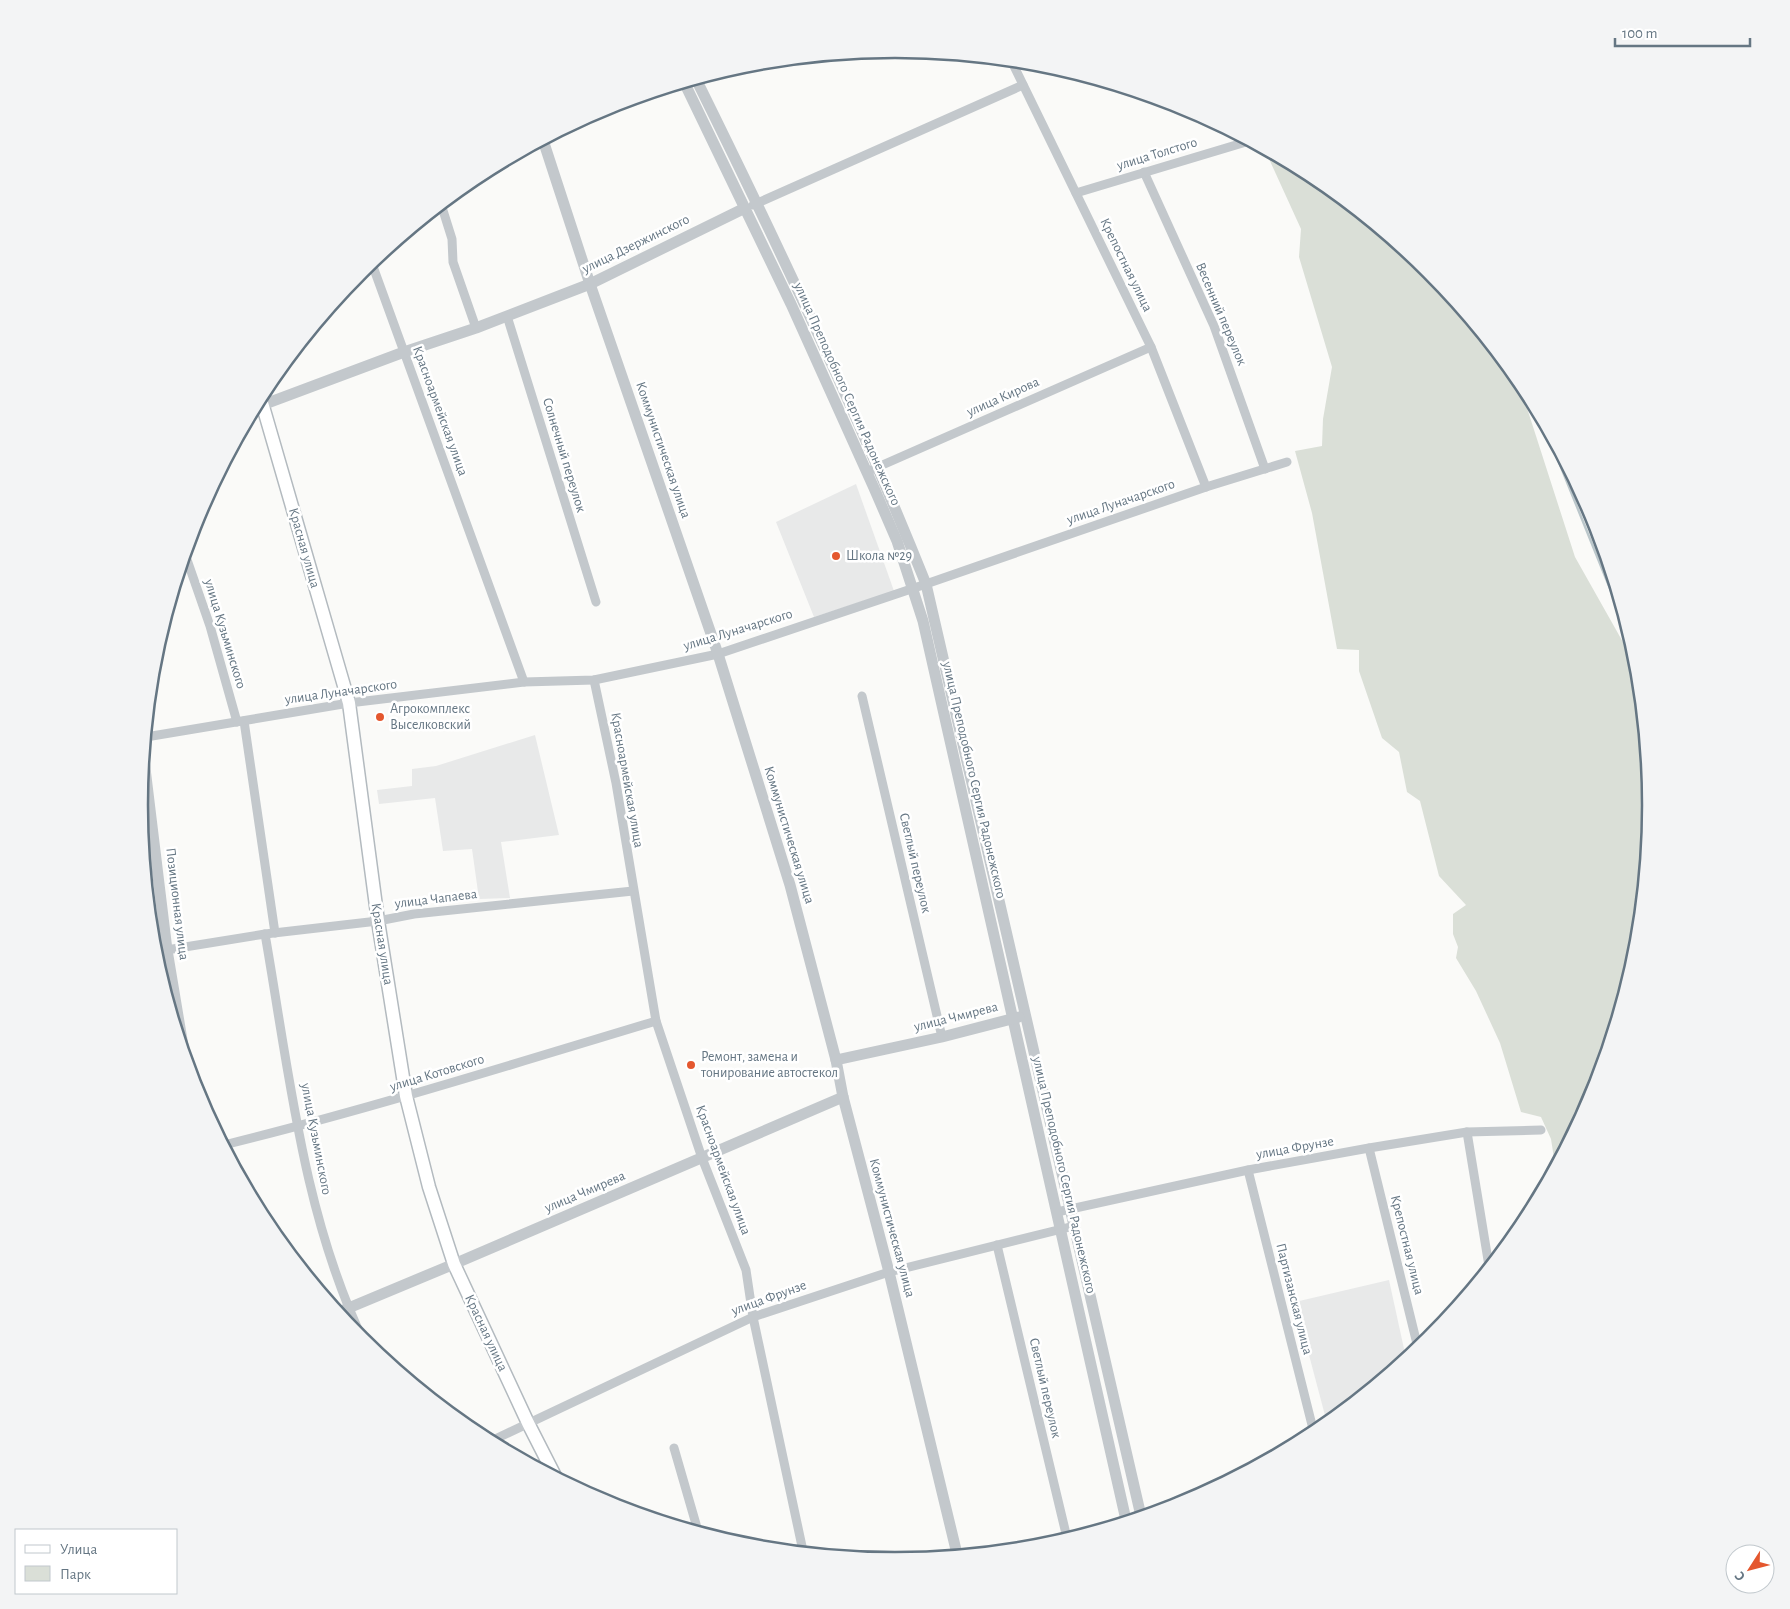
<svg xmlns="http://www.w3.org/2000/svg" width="1790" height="1609" font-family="'Alegreya Sans',sans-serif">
  <rect width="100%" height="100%" fill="#fafaf8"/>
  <g fill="#e8e9e9">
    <polygon points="856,484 894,591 814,617 776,522"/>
    <polygon points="535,735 559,835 501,842 510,898 479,899 472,849 443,851 435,798 379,804 377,790 412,786 412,769 436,766"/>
    <polygon points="1389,1280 1406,1358 1327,1423 1295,1302"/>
  </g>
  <polygon fill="#dadfd7" points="1265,150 1315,176 1430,270 1517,377 1575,557 1637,667 1651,805 1636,952 1593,1094 1555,1165 1551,1139 1541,1117 1521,1112 1500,1043 1476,991 1456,958 1458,947 1453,934 1453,914 1466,905 1439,876 1420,801 1407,792 1399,752 1382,738 1359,671 1359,650 1337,649 1312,513 1295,451 1322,446 1323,419 1332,367 1299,257 1301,229"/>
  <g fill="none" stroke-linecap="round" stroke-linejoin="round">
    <polyline stroke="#bbc7cb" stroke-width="2.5" points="1540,415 1634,648"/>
    <defs>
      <polyline id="secondary" points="260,396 349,703 378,921 406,1096 429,1187 454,1264 528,1423 555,1476"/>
    </defs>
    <use href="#secondary" stroke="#b3babf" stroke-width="15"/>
    <g stroke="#c3c8cc" stroke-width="9">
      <polyline points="1011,60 1151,347 1206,487"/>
      <polyline points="1144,172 1214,326 1265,469"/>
      <polyline points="1076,193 1246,142"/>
      <polyline points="441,204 452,239 453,262 476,328"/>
      <polyline points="753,205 1023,85"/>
      <polyline points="371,261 524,682"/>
      <polyline points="507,316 596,602"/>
      <polyline points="871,470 1151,347"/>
      <polyline points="185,554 210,626 237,722"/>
      <polyline points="594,680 616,783 656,1021 702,1158 746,1270 753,1317 803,1551"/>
      <polyline points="862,696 942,1037"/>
      <polyline points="244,721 275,933"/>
      <polyline points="146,737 349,703 524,682 594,680 718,654 926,584 1206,487 1287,462"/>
      <path d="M265 934C289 1071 303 1215 364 1342"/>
      <polyline points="154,952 265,934 378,921 414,914 633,891"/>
      <polyline points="1467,1132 1489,1266"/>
      <path d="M224 1145C370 1109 513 1064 656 1021"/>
      <polyline points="1369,1148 1418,1348"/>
      <polyline points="1248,1170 1314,1433"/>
      <polyline points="1057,1212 1248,1170 1369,1148 1467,1132 1541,1130"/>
      <polyline points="997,1245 1067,1538"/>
      <polyline points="491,1441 753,1317 889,1272 1074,1226"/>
      <polyline points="674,1448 698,1531"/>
    </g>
    <g stroke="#c3c8cc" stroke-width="11">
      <path d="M696 79C778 245 857 412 926 584L1141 1516"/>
      <polyline points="684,82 791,304 874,488 897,541 923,621 1126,1520"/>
      <polyline points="543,140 590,284 718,654 790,885 836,1060 843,1097 889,1272 957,1554"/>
      <polyline points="254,408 404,352 476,328 590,284 745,208"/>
      <polyline points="144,760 167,950 184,1052"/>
      <polyline points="836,1060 942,1037 1019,1017"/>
      <polyline points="339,1312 454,1264 843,1097"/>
    </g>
    <use href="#secondary" stroke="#fff" stroke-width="12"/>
  </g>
  <g fill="#e4572e" stroke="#fff" stroke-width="2">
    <circle cx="836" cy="556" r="5"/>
    <circle cx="380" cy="717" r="5"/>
    <circle cx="691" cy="1065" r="5"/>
  </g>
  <g text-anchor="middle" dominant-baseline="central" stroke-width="5" stroke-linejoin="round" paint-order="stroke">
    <g font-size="14" fill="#657683" stroke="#fff">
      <text transform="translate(1157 154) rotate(-17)">улица Толстого</text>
      <text transform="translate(636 244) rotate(-26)">улица Дзержинского</text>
      <text transform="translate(1126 265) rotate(64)">Крепостная улица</text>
      <text transform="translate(1221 314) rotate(67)">Весенний переулок</text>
      <text transform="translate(847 394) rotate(66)">улица Преподобного Сергия Радонежского</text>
      <text transform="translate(1003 397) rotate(-24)">улица Кирова</text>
      <text transform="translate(440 411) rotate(70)">Красноармейская улица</text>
      <text transform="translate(663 450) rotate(71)">Коммунистическая улица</text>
      <text transform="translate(564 455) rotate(73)">Солнечный переулок</text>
      <text transform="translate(1121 502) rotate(-19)">улица Луначарского</text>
      <text transform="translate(304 548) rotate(74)">Красная улица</text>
      <text transform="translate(738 630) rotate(-17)">улица Луначарского</text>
      <text transform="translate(225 634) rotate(73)">улица Кузьминского</text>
      <text transform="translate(341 692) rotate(-8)">улица Луначарского</text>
      <text transform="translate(627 780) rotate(80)">Красноармейская улица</text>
      <text transform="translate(974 780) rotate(77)">улица Преподобного Сергия Радонежского</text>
      <text transform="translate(789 835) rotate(73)">Коммунистическая улица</text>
      <text transform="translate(915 863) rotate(77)">Светлый переулок</text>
      <text transform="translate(436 899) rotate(-7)">улица Чапаева</text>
      <text transform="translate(177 904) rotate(83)">Позиционная улица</text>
      <text transform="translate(382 944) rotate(81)">Красная улица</text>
      <text transform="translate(956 1017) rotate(-14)">улица Чмирева</text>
      <text transform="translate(437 1073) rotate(-17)">улица Котовского</text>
      <text transform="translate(316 1139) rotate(79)">улица Кузьминского</text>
      <text transform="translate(1295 1148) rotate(-10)">улица Фрунзе</text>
      <text transform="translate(723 1170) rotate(70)">Красноармейская улица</text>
      <text transform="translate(1064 1175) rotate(77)">улица Преподобного Сергия Радонежского</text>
      <text transform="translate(585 1192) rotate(-23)">улица Чмирева</text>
      <text transform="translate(892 1228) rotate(75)">Коммунистическая улица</text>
      <text transform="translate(1407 1245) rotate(76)">Крепостная улица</text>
      <text transform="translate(769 1298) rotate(-20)">улица Фрунзе</text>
      <text transform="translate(1294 1299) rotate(76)">Партизанская улица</text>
      <text transform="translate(486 1333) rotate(65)">Красная улица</text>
      <text transform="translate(1045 1388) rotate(77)">Светлый переулок</text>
    </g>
    <g font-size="14" fill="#657683" stroke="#fff" text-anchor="start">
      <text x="846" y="556">Школа №29</text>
      <text x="390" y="709">Агрокомплекс<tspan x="390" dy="16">Выселковский</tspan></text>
      <text x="701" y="1057">Ремонт, замена и<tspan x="701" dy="16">тонирование автостекол</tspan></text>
    </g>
  </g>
  <path d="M0 0H1790V1609H0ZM148 805a747 747 0 1 1 1494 0a747 747 0 1 1-1494 0Z" fill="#f3f4f5" fill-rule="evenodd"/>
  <path fill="none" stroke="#657683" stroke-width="2.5" d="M148 805a747 747 0 1 1 1494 0a747 747 0 1 1-1494 0Z"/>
  <rect x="15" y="1529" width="162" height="65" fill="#ffffff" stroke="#c1c8cd"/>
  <rect x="25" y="1545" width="25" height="8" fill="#ffffff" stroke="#c1c8cd"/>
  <text x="60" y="1554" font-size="15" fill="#657683">Улица</text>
  <rect x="25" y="1566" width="25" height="15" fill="#dadfd7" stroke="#c1c8cd"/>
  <text x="60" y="1579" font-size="15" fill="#657683">Парк</text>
  <g transform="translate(1750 1569) rotate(234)"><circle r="24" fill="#ffffff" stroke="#c1c8cd"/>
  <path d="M0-4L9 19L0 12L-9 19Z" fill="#e4572e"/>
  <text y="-8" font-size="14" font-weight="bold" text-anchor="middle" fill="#657683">С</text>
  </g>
  <path d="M1615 38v8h135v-8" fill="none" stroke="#657683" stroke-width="2.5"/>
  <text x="1622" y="38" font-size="15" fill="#657683" stroke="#ffffff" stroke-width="4" paint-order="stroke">100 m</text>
</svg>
